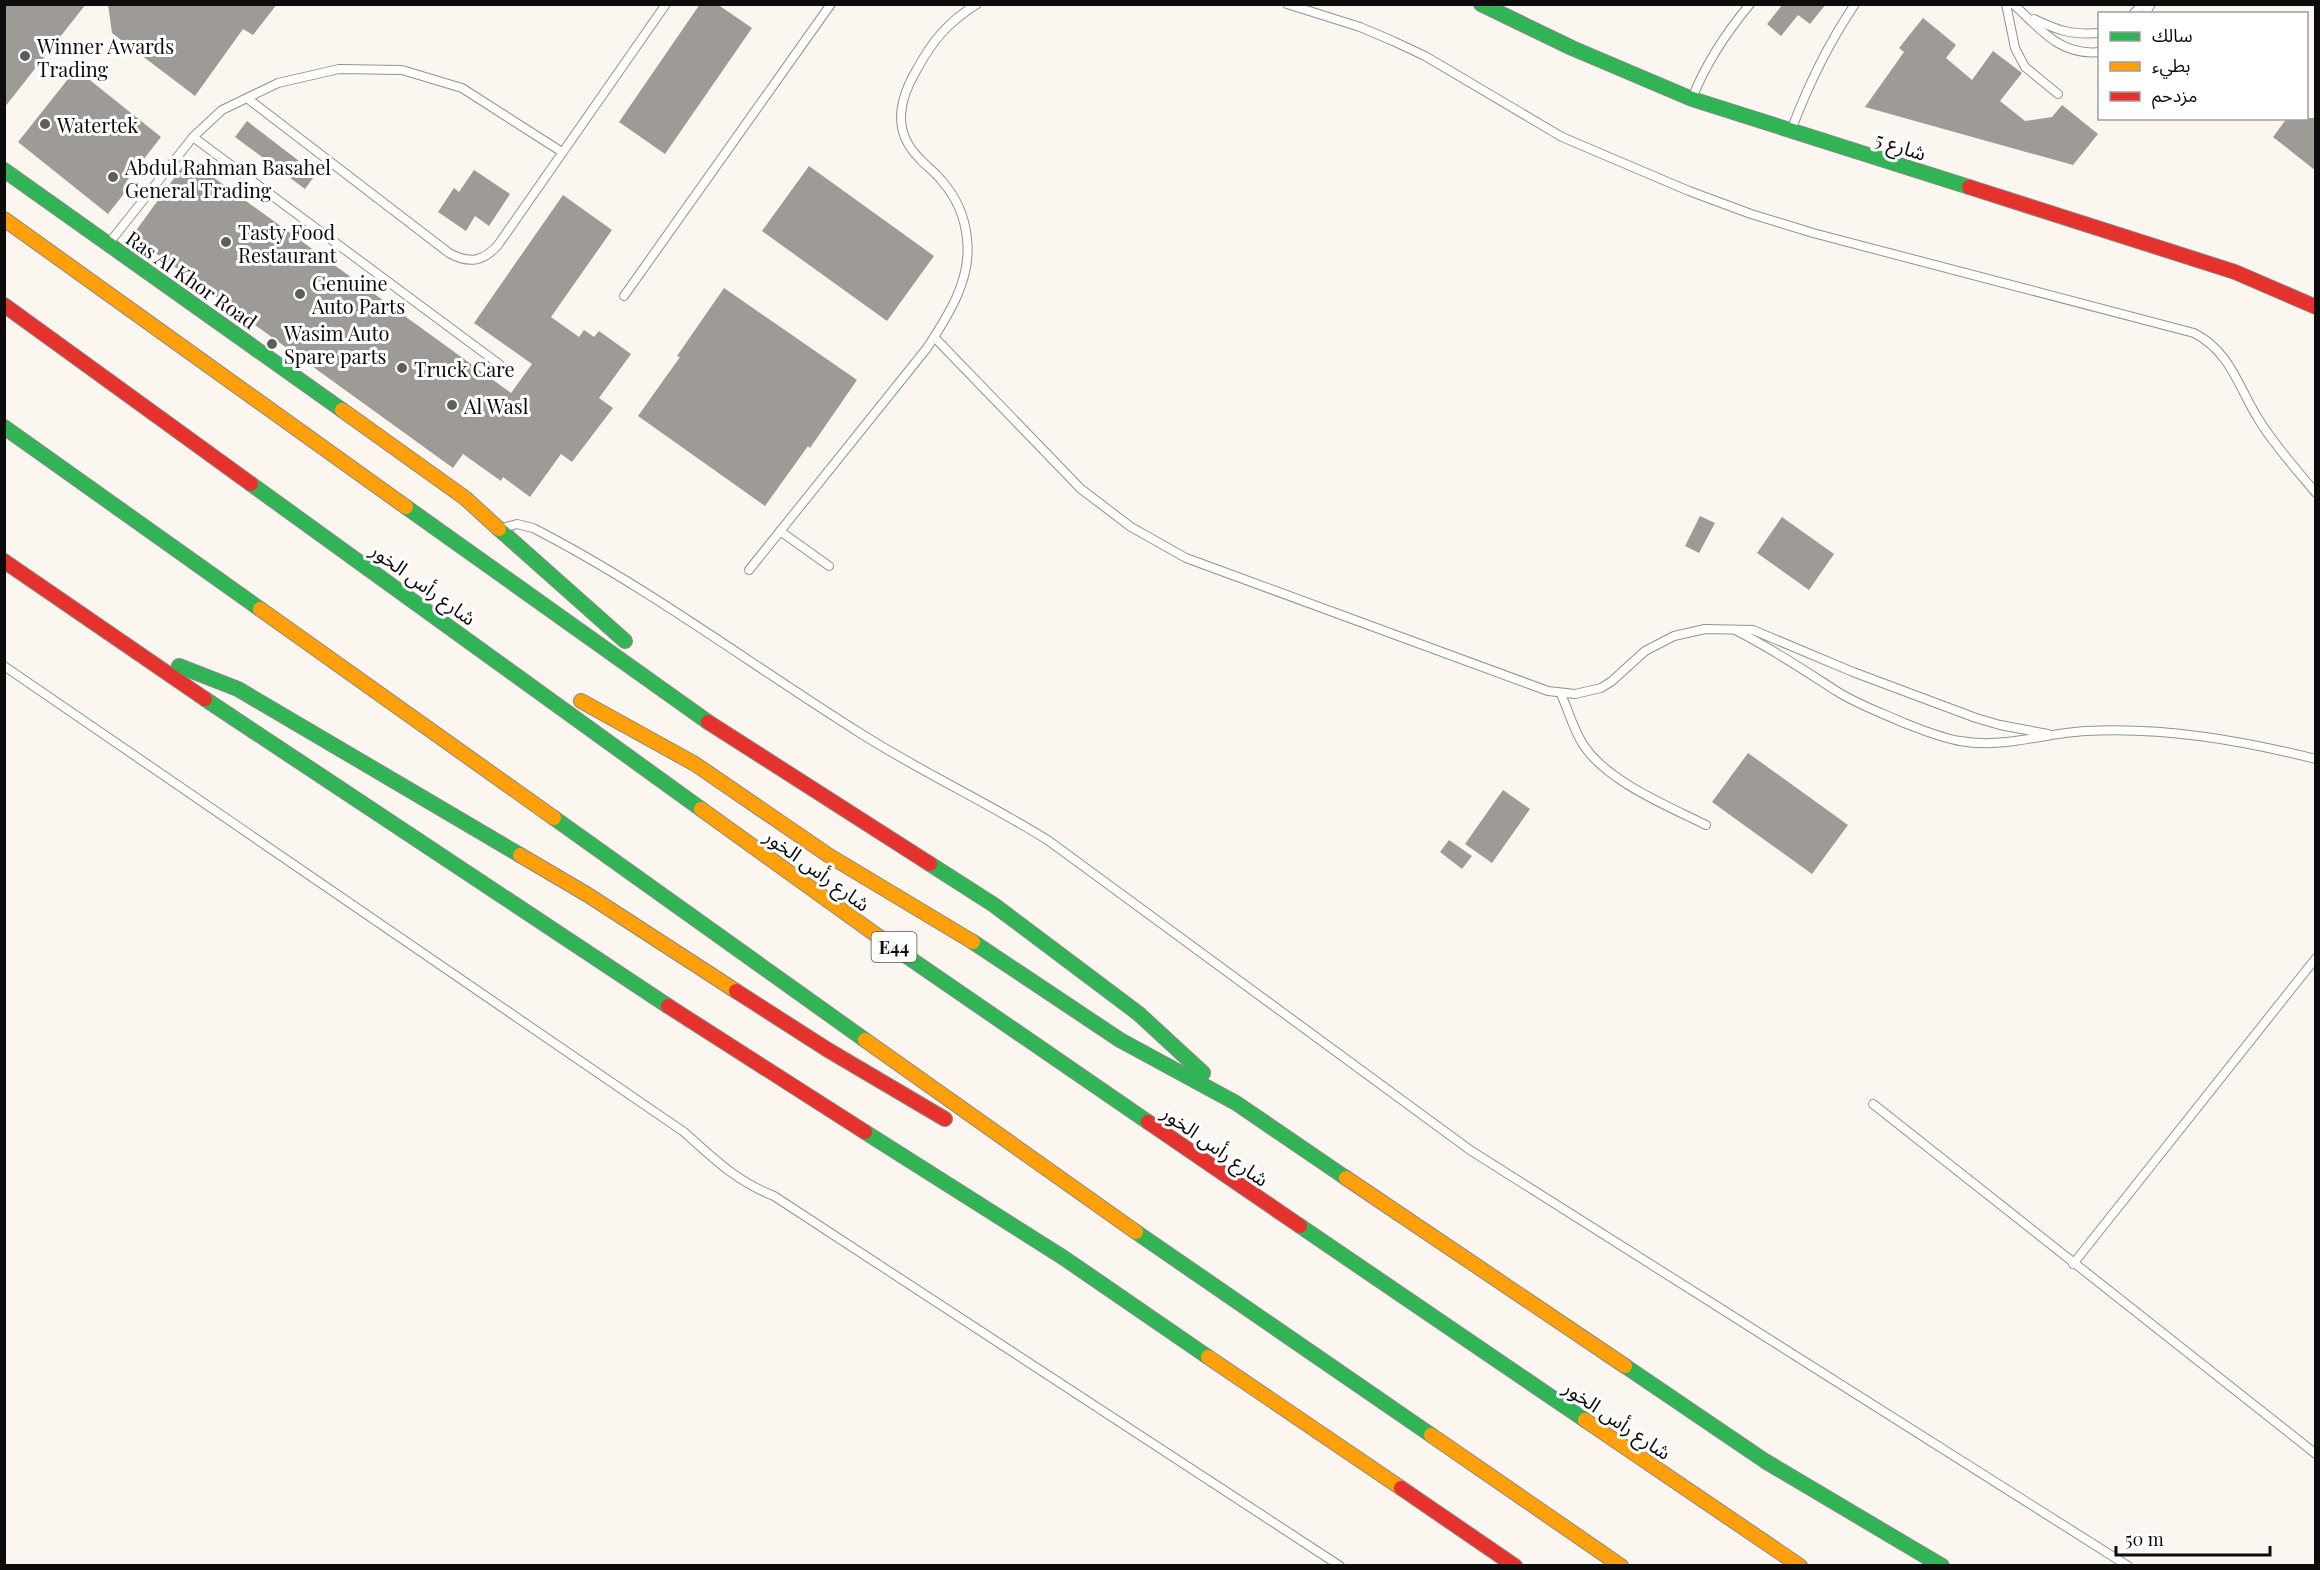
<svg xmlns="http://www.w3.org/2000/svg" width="2320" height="1570" font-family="'Playfair Display','Noto Sans Arabic',serif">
  <rect width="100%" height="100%" fill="#fbf7f0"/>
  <g fill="#9e9a96">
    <polygon points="4,4 86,4 4,108"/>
    <polygon points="108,4 277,4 253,35 243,29 195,96 112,33"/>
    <polygon points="700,4 717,4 752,28 665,154 619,122"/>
    <polygon points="1783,4 1826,4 1810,24 1798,15 1781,36 1767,24"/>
    <polygon points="1923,18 1956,45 1946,58 1972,80 1993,51 2022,73 2000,101 2025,121 2052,117 2062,105 2098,134 2073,165 1865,107 1904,52 1899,48"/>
    <polygon points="76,69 161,137 126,182 130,186 108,214 18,142"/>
    <polygon points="2287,118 2316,118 2316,171 2273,137"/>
    <polygon points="247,121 316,174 305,189 235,137"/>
    <polygon points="188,159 511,393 532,364 474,323 563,195 612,230 551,317 579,337 584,330 594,337 599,331 631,354 599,398 613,408 572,462 561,454 530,497 503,477 501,481 463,454 453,468 132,236"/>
    <polygon points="809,166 934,256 887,321 762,231"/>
    <polygon points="474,170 510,194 489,226 475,216 466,231 438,212 454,188 459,192"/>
    <polygon points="724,288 857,380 810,448 808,446 765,506 638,416 680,357 677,356"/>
    <polygon points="1700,516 1715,523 1699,553 1685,546"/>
    <polygon points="1782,517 1834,554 1809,590 1757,553"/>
    <polygon points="1748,753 1848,825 1812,874 1712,802"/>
    <polygon points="1503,790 1530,809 1492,863 1465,844"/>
    <polygon points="1449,840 1472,856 1462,869 1440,852"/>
  </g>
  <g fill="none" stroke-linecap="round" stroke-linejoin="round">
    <defs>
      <g id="lane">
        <path d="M1287 4 1360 27 1393 41 1425 56 1562 137 1689 191 1751 214 1813 233 2194 333C2231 352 2238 387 2259 420 2275 446 2296 469 2316 493"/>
        <polyline points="2006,4 2015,48 2025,67 2058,94"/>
        <path d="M2013 4C2041 29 2059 56 2100 52"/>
        <polyline points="2133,14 2143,4"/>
        <polyline points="2145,14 2151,4"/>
        <path d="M2034 19C2059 31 2071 35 2100 33"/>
        <path d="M1693 96C1707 61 1726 33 1750 4"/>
        <path d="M247 98 449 253C469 264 483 262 498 245L666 4"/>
        <path d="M1792 128C1809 83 1828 44 1855 4"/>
        <polyline points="193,137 499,364"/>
        <polyline points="110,242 193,137 222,110 278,83 339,69 402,70 462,88 562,152"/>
        <polyline points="624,296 831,4"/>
        <polyline points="934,337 1081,489 1131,527 1186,558 1548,691 1575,694 1601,688 1612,681 1645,651 1674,636 1705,629 1753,630 1853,672 1976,718 2000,725 2048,734"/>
        <path d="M506 527 517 524 533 528C648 587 750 664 860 733 921 772 987 802 1049 841L1470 1150 2128 1566"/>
        <polyline points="780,531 829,566"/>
        <path d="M749 570 927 348C948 316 972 279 967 239 965 218 956 197 942 181 935 172 926 166 919 158 892 131 899 100 916 71 932 41 948 22 977 4"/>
        <path d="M1737 631C1773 649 1805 671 1838 692 1859 705 1882 713 1904 723 1923 730 1941 738 1960 741 2003 749 2044 733 2086 731 2165 727 2239 740 2316 759"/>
        <path d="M4 666 684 1132C714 1159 736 1181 774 1196L1340 1566"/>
        <path d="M1561 694C1568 710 1573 727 1581 741 1603 780 1668 806 1706 825"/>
        <polyline points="1873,1104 2316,1454"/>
        <polyline points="2073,1264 2316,958"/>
      </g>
      <g id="fast">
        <polyline points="1481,4 1572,48 1692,99 1969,187"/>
        <polyline points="4,170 342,410"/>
        <polyline points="4,427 260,609"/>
        <polyline points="251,484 701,809"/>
        <polyline points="406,507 708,722"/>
        <polyline points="499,529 625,641"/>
        <polyline points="179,666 238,689 520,855"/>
        <polyline points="205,699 668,1006"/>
        <polyline points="554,818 865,1040"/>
        <polyline points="930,864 994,905 1139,1014 1203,1073"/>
        <polyline points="886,942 1148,1122"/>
        <polyline points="973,942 1120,1040 1236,1103 1346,1178"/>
        <polyline points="865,1132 1064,1258 1208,1357"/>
        <polyline points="1300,1226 1585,1420"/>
        <polyline points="1136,1232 1431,1435"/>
        <polyline points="1625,1366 1765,1461 1942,1566"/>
      </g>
      <g id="slow">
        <polyline points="4,219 406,507"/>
        <polyline points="342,410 465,498 499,529"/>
        <polyline points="260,609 554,818"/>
        <polyline points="581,701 695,764 828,855 973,942"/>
        <polyline points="701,809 886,942"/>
        <polyline points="520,855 588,895 736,991"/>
        <polyline points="865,1040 1136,1232"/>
        <polyline points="1346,1178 1625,1366"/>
        <polyline points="1208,1357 1401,1488"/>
        <polyline points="1585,1420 1800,1566"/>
        <polyline points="1431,1435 1621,1566"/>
      </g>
      <g id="jam">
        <polyline points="1969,187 2235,272 2316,307"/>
        <polyline points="4,305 251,484"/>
        <polyline points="4,561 205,699"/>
        <polyline points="708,722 930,864"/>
        <polyline points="736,991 828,1050 945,1119"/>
        <polyline points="668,1006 865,1132"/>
        <polyline points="1148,1122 1300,1226"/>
        <polyline points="1401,1488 1515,1566"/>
      </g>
    </defs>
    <use href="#lane" stroke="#94928f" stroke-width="10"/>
    <use href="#fast" stroke="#8a8885" stroke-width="16"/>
    <use href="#slow" stroke="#8a8885" stroke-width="16"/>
    <use href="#jam" stroke="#8a8885" stroke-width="16"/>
    <use href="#lane" stroke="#fefefd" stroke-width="8"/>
    <use href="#fast" stroke="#30b455" stroke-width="14"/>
    <use href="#slow" stroke="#ff9f0a" stroke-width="14"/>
    <use href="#jam" stroke="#e5322d" stroke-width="14"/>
  </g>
  <g fill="#605e5c" stroke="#fff" stroke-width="2">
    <circle cx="25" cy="56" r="6"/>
    <circle cx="45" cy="124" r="6"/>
    <circle cx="113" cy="177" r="6"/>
    <circle cx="226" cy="242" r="6"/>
    <circle cx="300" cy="294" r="6"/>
    <circle cx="272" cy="344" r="6"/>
    <circle cx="402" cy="368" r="6"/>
    <circle cx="452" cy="405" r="6"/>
  </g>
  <g text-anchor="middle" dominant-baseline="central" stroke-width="6" stroke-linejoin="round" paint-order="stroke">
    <rect fill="#fff" stroke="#555" stroke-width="1.5" x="871.5" y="932" width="45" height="30" rx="4.5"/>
    <g font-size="18" font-weight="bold" fill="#0c0c0c">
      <text x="894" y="947">E44</text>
    </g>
    <g font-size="20" fill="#0c0c0c" stroke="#fff" text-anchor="start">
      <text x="37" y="45">Winner Awards<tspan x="37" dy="23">Trading</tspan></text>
      <text x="57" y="124">Watertek</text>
      <text x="125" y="166">Abdul Rahman Basahel<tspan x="125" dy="23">General Trading</tspan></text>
      <text x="238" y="231">Tasty Food<tspan x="238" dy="23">Restaurant</tspan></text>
      <text x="312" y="282">Genuine<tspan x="312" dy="23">Auto Parts</tspan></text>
      <text x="284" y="332">Wasim Auto<tspan x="284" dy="23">Spare parts</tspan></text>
      <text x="414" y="368">Truck Care</text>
      <text x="464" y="405">Al Wasl</text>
    </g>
    <g font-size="20" fill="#0c0c0c" stroke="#fff">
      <text transform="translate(1901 145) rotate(18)">شارع 5</text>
      <text transform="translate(192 279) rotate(35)">Ras Al Khor Road</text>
      <text transform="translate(424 583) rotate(36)">شارع رأس الخور</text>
      <text transform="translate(818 869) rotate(36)">شارع رأس الخور</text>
      <text transform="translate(1216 1145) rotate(35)">شارع رأس الخور</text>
      <text transform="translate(1618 1419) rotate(34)">شارع رأس الخور</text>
    </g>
  </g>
  <rect width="2320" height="1570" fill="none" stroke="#0c0c0c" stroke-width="12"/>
  <rect x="2098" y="12" width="210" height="108" fill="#ffffff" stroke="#9e9e9e" stroke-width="1.5"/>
  <rect x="2110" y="32" width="30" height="9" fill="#30b455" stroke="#9e9e9e" stroke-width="1.5"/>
  <text x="2152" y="42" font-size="18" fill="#0c0c0c">سالك</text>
  <rect x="2110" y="62" width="30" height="9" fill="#ff9f0a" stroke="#9e9e9e" stroke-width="1.5"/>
  <text x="2152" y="72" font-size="18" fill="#0c0c0c">بطيء</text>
  <rect x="2110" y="92" width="30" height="9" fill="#e5322d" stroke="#9e9e9e" stroke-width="1.5"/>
  <text x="2152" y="102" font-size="18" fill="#0c0c0c">مزدحم</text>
  <path d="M2116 1546v9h154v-9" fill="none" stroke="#0c0c0c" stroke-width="3"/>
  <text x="2125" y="1546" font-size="18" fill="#0c0c0c" stroke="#ffffff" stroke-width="4.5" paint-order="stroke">50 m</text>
</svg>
